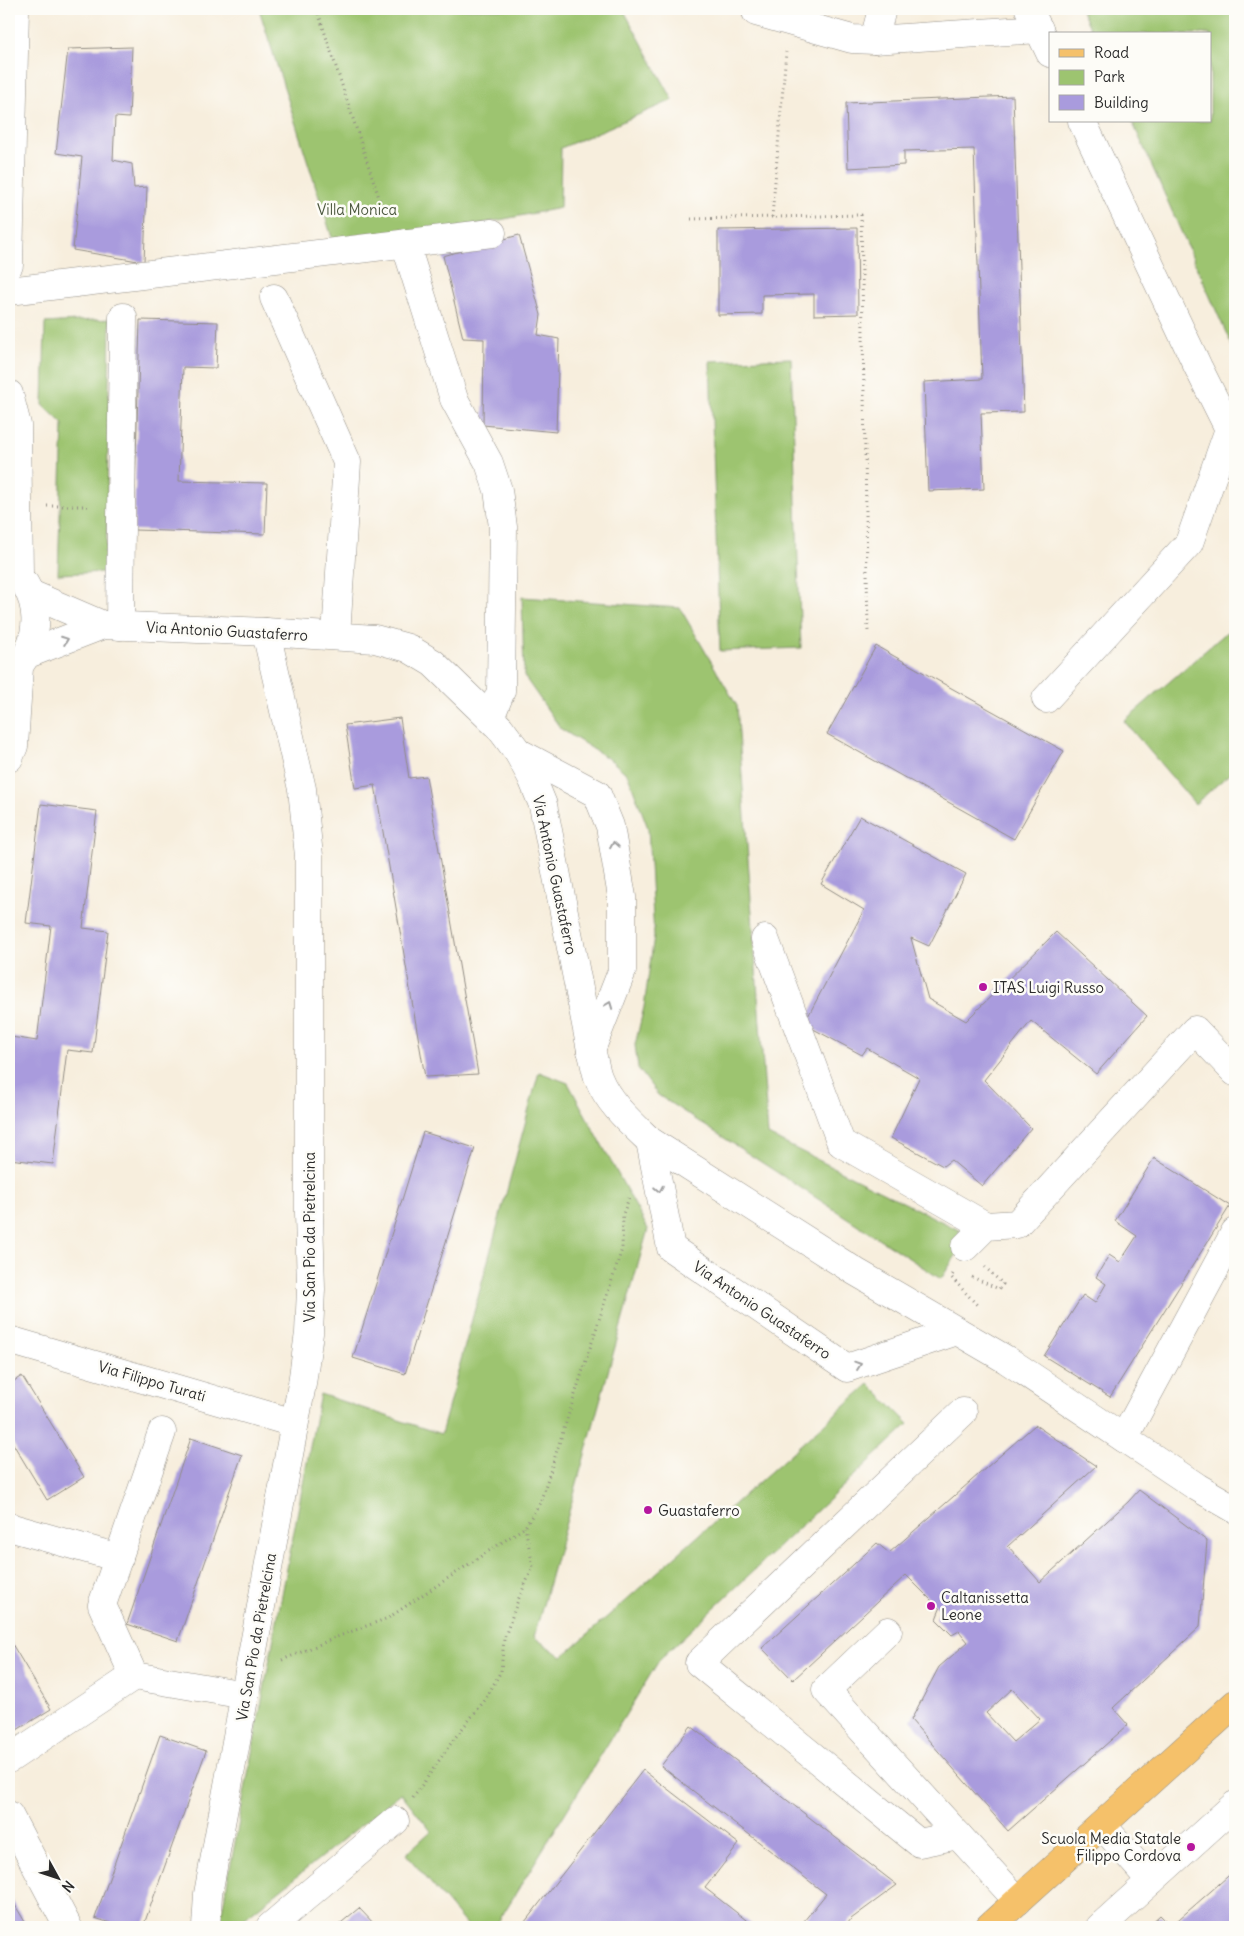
<svg xmlns="http://www.w3.org/2000/svg" width="1244" height="1936" font-family="Delius,sans-serif">
  <rect width="100%" height="100%" fill="#fdfcf7"/>
  <filter id="ink" filterUnits="userSpaceOnUse"><feTurbulence type="fractalNoise" baseFrequency=".02" numOctaves="2"/><feDisplacementMap in="SourceGraphic" scale="10" xChannelSelector="R" yChannelSelector="G"/><feConvolveMatrix kernelMatrix="1 2 1 2 8 2 1 2 1" color-interpolation-filters="sRGB"/></filter>
  <filter id="wash" filterUnits="userSpaceOnUse"><feTurbulence type="fractalNoise" baseFrequency=".0096" numOctaves="4" result="noise"/><feDisplacementMap in="SourceGraphic" scale="20" xChannelSelector="R" yChannelSelector="G"/><feGaussianBlur stdDeviation="1.12" result="paint"/><feColorMatrix in="noise" values="0 0 0 0 0 0 0 0 0 0 0 0 0 0 0 0 0 1.4 0 .05"/><feComposite in="paint" operator="in"/></filter>
  <g filter="url(#wash)">
    <rect width="100%" height="100%" fill="#f7eedd"/>
    <g fill="#9dc470" stroke="#64784e">
      <polygon points="259,9 623,9 673,100 561,148 560,208 404,239 335,247"/>
      <polygon points="1081,9 1235,9 1235,353 1132,121 1210,121 1210,34 1093,34"/>
      <polygon points="110,319 106,572 58,574 63,424 43,405 45,323"/>
      <polygon points="791,358 801,648 720,651 710,361"/>
      <polygon points="522,597 680,608 737,706 768,1135 969,1235 941,1279 658,1095 638,1068 635,1045 644,1007 654,936 648,828 628,775 612,761 561,729 524,676"/>
      <polygon points="1235,625 1235,769 1195,804 1124,721"/>
      <polygon points="539,1072 568,1083 648,1229 534,1637 562,1657 869,1384 909,1424 660,1659 495,1927 468,1927 406,1854 431,1831 401,1793 234,1927 219,1927 320,1394 441,1434"/>
    </g>
    <g id="blocks">
      <g fill="#a99bdd" fill-rule="evenodd">
        <polygon points="132,47 129,118 115,117 113,160 132,164 134,188 147,187 144,262 73,250 82,157 56,153 68,49"/>
        <polygon points="1013,96 1024,412 981,413 984,489 928,491 924,382 982,379 974,149 904,151 904,165 848,168 846,103"/>
        <polygon points="857,228 858,314 814,315 814,294 762,295 762,314 718,315 718,230"/>
        <polygon points="519,235 541,315 538,335 559,339 556,432 483,425 484,339 463,338 443,256"/>
        <polygon points="140,320 218,322 216,368 183,367 179,481 267,483 265,534 134,530"/>
        <polygon points="876,646 1064,751 1014,839 827,734"/>
        <polygon points="400,718 409,778 426,776 478,1074 425,1077 375,785 355,788 345,725"/>
        <polygon points="41,804 97,811 83,928 108,931 93,1053 67,1050 53,1164 9,1159 9,1052 11,1037 37,1041 51,926 26,923"/>
        <polygon points="860,816 966,874 929,946 911,938 928,999 966,1021 1056,932 1147,1016 1096,1074 1031,1021 984,1080 1031,1128 982,1186 951,1160 943,1166 891,1138 919,1078 867,1048 862,1055 804,1024 864,910 821,884"/>
        <polygon points="423,1132 475,1148 405,1374 353,1358"/>
        <polygon points="1154,1158 1230,1206 1110,1397 1044,1356 1083,1295 1095,1303 1106,1284 1096,1277 1109,1255 1120,1262 1137,1236 1115,1221"/>
        <polygon points="22,1376 84,1477 47,1500 9,1437 9,1384"/>
        <path d="M1035 1425 1096 1466 1008 1546 1040 1582 1128 1502 1139 1490 1207 1541 1200 1627 1113 1708 1128 1725 1008 1831 911 1720 939 1667 968 1642 959 1631 952 1635 936 1619 940 1609 906 1575 793 1680 762 1648 877 1543 889 1553ZM1012 1689 1040 1719 1013 1742 986 1713Z"/>
        <polygon points="191,1438 242,1455 178,1641 127,1624"/>
        <polygon points="9,1639 51,1709 12,1733 9,1728"/>
        <polygon points="691,1726 897,1885 851,1919 845,1927 799,1927 826,1894 661,1766"/>
        <polygon points="160,1735 206,1751 143,1927 122,1927 95,1918"/>
        <polygon points="643,1770 739,1844 705,1888 755,1927 521,1927"/>
        <polygon points="1235,1870 1235,1927 1147,1927 1160,1915 1171,1926"/>
        <polygon points="9,1895 28,1927 9,1927"/>
        <polygon points="359,1908 377,1927 336,1927"/>
      </g>
    </g>
  </g>
  <g filter="url(#ink)">
    <use href="#blocks" fill-opacity="0" stroke="#918c84" stroke-width="1"/>
    <g fill="none" stroke-linecap="round" stroke-linejoin="round">
      <defs>
        <g id="minor">
          <polyline points="1029,9 1050,53"/>
          <polyline points="756,12 852,39 874,40 1039,29"/>
          <polyline points="874,40 882,9"/>
          <polyline points="1082,121 1198,367 1229,429 1235,436"/>
          <polyline points="405,243 454,399 489,463 498,490 503,527 501,691 490,718"/>
          <polyline points="9,265 15,9"/>
          <polyline points="9,291 492,233"/>
          <polyline points="274,298 347,462 336,636"/>
          <polyline points="9,394 17,425 19,575"/>
          <path d="M31 594 103 625 266 632 375 639 408 648 433 663 500 728 518 752 532 778 543 805 591 1050C594 1059 595 1069 598 1077 608 1103 630 1122 650 1141L856 1272 1007 1360 1197 1487 1235 1509"/>
          <polyline points="120,626 123,317"/>
          <polyline points="28,654 103,625"/>
          <path d="M9 676C36 652 44 615 25 584"/>
          <polyline points="1046,699 1189,543 1229,429"/>
          <polyline points="518,752 597,794 610,826 622,897 622,971 591,1050"/>
          <polyline points="9,758 14,746 19,667"/>
          <polyline points="765,939 841,1143 986,1226"/>
          <polyline points="650,1141 671,1248 847,1368 957,1331"/>
          <polyline points="965,1247 986,1226 1017,1224 1195,1030 1235,1072"/>
          <polyline points="9,1340 294,1423"/>
          <polyline points="162,1432 102,1605 134,1676 245,1695"/>
          <polyline points="1124,1438 1235,1232"/>
          <polyline points="9,1527 119,1558"/>
          <polyline points="888,1631 826,1690 1018,1901"/>
          <polyline points="9,1759 134,1676"/>
          <polyline points="9,1815 68,1927"/>
          <polyline points="1102,1825 1151,1881"/>
          <polyline points="958,1835 919,1843 699,1663 963,1412"/>
          <polyline points="206,1927 208,1894 302,1384 309,1333 311,1289 309,1213 309,856 302,789 266,632"/>
          <polyline points="270,1927 395,1821"/>
          <polyline points="1100,1927 1235,1805"/>
        </g>
        <polyline id="major" points="989,1927 1235,1704"/>
      </defs>
      <use href="#minor" stroke="#918c84" stroke-width="29"/>
      <use href="#major" stroke="#918c84" stroke-width="29"/>
      <g stroke="#918c84" stroke-width="3" stroke-dasharray="1 4" stroke-linecap="butt">
        <polyline points="317,9 385,216"/>
        <polyline points="772,217 786,52"/>
        <polyline points="691,219 861,215 868,632"/>
        <polyline points="47,506 91,506"/>
        <polyline points="953,1274 951,1277 978,1306"/>
        <polyline points="972,1277 999,1289 1003,1284 985,1267"/>
        <polyline points="282,1660 342,1635 388,1618 525,1527 540,1503 622,1249 623,1214 629,1198"/>
        <polyline points="413,1798 454,1739 485,1700 501,1671 504,1639 518,1600 533,1567 525,1527"/>
      </g>
      <use href="#minor" stroke="#fff" stroke-width="28"/>
      <use href="#major" stroke="#f5c16b" stroke-width="28"/>
    </g>
    <defs><path id="oneway-chevron" d="M-2-3.5L2.5 0L-2 3.5" fill="none" stroke-width="1.6" stroke-linecap="round" stroke-linejoin="round" transform="scale(1.25)"/></defs>
    <g stroke="#a0a0a0">
      <use href="#oneway-chevron" transform="translate(65 640) rotate(-21)"/>
      <use href="#oneway-chevron" transform="translate(614 845) rotate(-99)"/>
      <use href="#oneway-chevron" transform="translate(609 1005) rotate(-69)"/>
      <use href="#oneway-chevron" transform="translate(659 1189) rotate(79)"/>
      <use href="#oneway-chevron" transform="translate(858 1365) rotate(-19)"/>
    </g>
  </g>
  <g fill="#b5179e" stroke="#fdfcf7" stroke-width="2">
    <circle cx="983" cy="987" r="5"/>
    <circle cx="648" cy="1510" r="5"/>
    <circle cx="931" cy="1606" r="5"/>
    <circle cx="1191" cy="1847" r="5"/>
  </g>
  <g text-anchor="middle" dominant-baseline="central" stroke-width="5" stroke-linejoin="round" paint-order="stroke">
    <g font-size="15" fill="#4d5940" stroke="#fdfcf7">
      <text x="357" y="209">Villa Monica</text>
    </g>
    <g font-size="15" fill="#2b2b2b" stroke="#fdfcf7">
      <text transform="translate(227 631) rotate(3)">Via Antonio Guastaferro</text>
      <text transform="translate(555 875) rotate(78)">Via Antonio Guastaferro</text>
      <text transform="translate(309 1237) rotate(-90)">Via San Pio da Pietrelcina</text>
      <text transform="translate(762 1310) rotate(34)">Via Antonio Guastaferro</text>
      <text transform="translate(152 1381) rotate(16)">Via Filippo Turati</text>
      <text transform="translate(256 1637) rotate(-80)">Via San Pio da Pietrelcina</text>
    </g>
    <g font-size="15" fill="#2b2b2b" stroke="#fdfcf7" text-anchor="start">
      <text x="993" y="987">ITAS Luigi Russo</text>
      <text x="658" y="1510">Guastaferro</text>
      <text x="941" y="1597">Caltanissetta<tspan x="941" dy="17">Leone</tspan></text>
      <text x="1181" y="1838" text-anchor="end">Scuola Media Statale<tspan x="1181" dy="17">Filippo Cordova</tspan></text>
    </g>
  </g>
  <rect width="1244" height="1936" fill="none" stroke="#fdfcf7" stroke-width="30"/>
  <rect x="1049" y="32" width="162" height="90" fill="#fdfcf7" stroke="#a9a8a5"/>
  <rect x="1059" y="49" width="25" height="8" fill="#f5c16b" stroke="#a9a8a5"/>
  <text x="1094" y="58" font-size="15" fill="#2b2b2b">Road</text>
  <rect x="1059" y="70" width="25" height="15" fill="#9dc470" stroke="#a9a8a5"/>
  <text x="1094" y="82" font-size="15" fill="#2b2b2b">Park</text>
  <rect x="1059" y="95" width="25" height="15" fill="#a99bdd" stroke="#a9a8a5"/>
  <text x="1094" y="108" font-size="15" fill="#2b2b2b">Building</text>
  <g transform="translate(58 1878) rotate(130)" stroke="#fdfcf7" stroke-width="4" paint-order="stroke">
  <path d="M0-4L9 19L0 12L-9 19Z" fill="#2b2b2b"/>
  <text y="-8" font-size="14" font-weight="bold" text-anchor="middle" fill="#2b2b2b">N</text>
  </g>
</svg>
